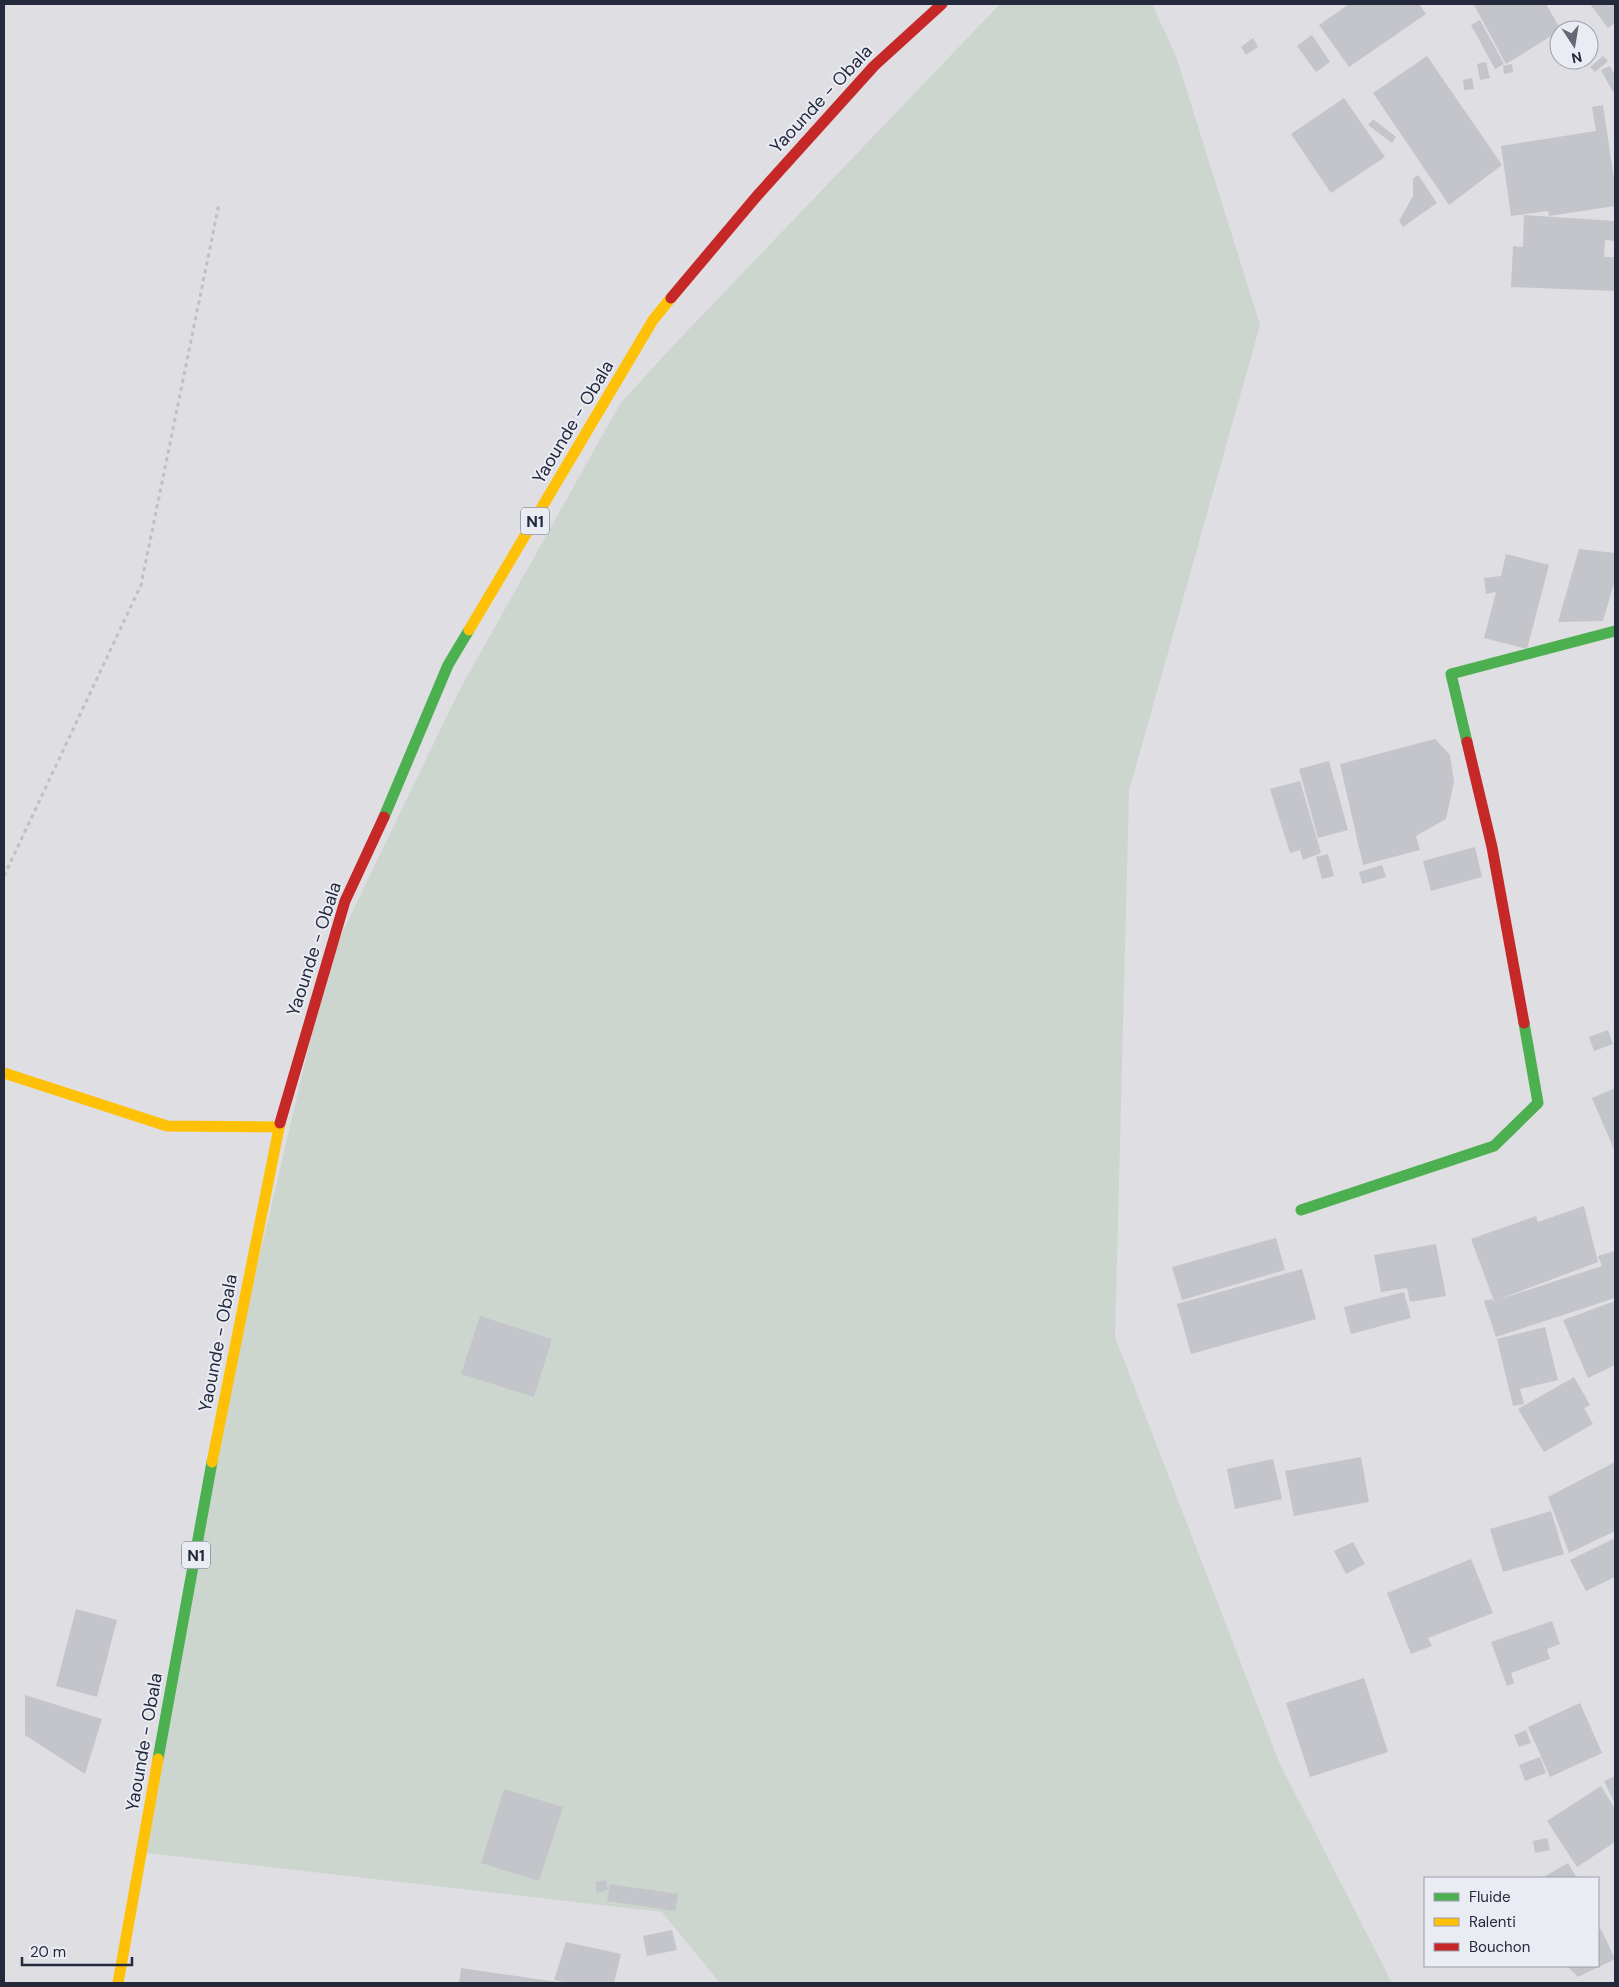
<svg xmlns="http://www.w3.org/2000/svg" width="1619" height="1987" font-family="'DM Sans',sans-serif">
  <rect width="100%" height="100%" fill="#dedee3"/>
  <polygon fill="#ccd6ce" points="1000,4 1152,4 1176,56 1260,325 1129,791 1115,1337 1279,1762 1392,1983 720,1983 662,1912 139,1852 207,1480 329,960 459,691 620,404 670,349"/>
  <g fill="#c4c5ca">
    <polygon points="1349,4 1419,4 1426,14 1349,67 1319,25"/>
    <polygon points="1475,4 1546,4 1561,30 1506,64 1474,5"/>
    <polygon points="1590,4 1615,4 1615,23 1608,28"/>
    <polygon points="1480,20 1504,64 1495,69 1471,25"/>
    <polygon points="1312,35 1330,62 1316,72 1297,46"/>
    <polygon points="1253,38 1258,47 1246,55 1241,47"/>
    <polygon points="1427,56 1502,165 1449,205 1373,93"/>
    <polygon points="1603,56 1608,61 1595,72 1590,67"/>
    <polygon points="1486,62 1490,78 1480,80 1477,64"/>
    <polygon points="1512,64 1513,72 1504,74 1503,66"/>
    <polygon points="1610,66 1615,75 1615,91 1613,92 1601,70"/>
    <polygon points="1472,78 1474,89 1464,90 1463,80"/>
    <polygon points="1344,98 1385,157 1331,193 1291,134"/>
    <polygon points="1603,105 1615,186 1615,206 1549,216 1548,211 1511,216 1501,146 1596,131 1592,107"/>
    <polygon points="1373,119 1396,137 1392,143 1368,125"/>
    <polygon points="1418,175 1437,203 1403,227 1399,221 1413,196 1413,179"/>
    <polygon points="1524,215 1615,221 1615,241 1605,240 1604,257 1615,257 1615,291 1511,287 1513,246 1523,247"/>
    <polygon points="1579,549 1615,553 1615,580 1603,621 1558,622"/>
    <polygon points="1506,554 1549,565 1527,649 1484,638 1496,592 1486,594 1484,578 1501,576"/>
    <polygon points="1435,739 1450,755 1454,782 1446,819 1416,836 1420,850 1363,865 1340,764"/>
    <polygon points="1329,761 1348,830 1318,838 1299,769"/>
    <polygon points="1300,781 1321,853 1303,860 1300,850 1290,853 1270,789"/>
    <polygon points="1475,847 1482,877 1431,891 1423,861"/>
    <polygon points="1328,854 1334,876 1322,879 1316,857"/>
    <polygon points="1382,865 1386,877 1362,884 1359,872"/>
    <polygon points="1608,1030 1613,1044 1594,1051 1589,1037"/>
    <polygon points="1615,1088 1615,1152 1592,1098"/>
    <polygon points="1584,1206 1598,1262 1497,1300 1602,1266 1598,1256 1615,1251 1615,1298 1496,1337 1484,1301 1492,1299 1494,1301 1471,1239 1536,1216 1538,1222"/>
    <polygon points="1276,1238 1285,1270 1182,1300 1172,1267"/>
    <polygon points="1436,1244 1446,1296 1410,1302 1407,1288 1381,1292 1374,1255"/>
    <polygon points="1302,1269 1316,1319 1191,1354 1177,1304"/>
    <polygon points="1404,1292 1411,1318 1351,1334 1344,1307"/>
    <polygon points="1615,1301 1615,1365 1588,1378 1563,1320"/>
    <polygon points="480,1316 552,1339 534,1397 461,1374"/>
    <polygon points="1545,1327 1558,1380 1520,1389 1524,1404 1513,1406 1497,1339"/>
    <polygon points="1574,1377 1590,1405 1584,1408 1593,1424 1544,1452 1518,1409"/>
    <polygon points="1361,1457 1369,1502 1294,1516 1285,1471"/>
    <polygon points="1273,1459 1282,1499 1235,1509 1227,1469"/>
    <polygon points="1615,1462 1615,1531 1569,1553 1548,1497"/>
    <polygon points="1551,1511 1564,1554 1503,1572 1490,1529"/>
    <polygon points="1615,1538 1615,1577 1586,1591 1570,1560"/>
    <polygon points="1353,1542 1365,1564 1346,1574 1334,1551"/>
    <polygon points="1471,1559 1493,1613 1428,1638 1432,1646 1411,1654 1387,1593"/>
    <polygon points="76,1609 117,1620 97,1697 56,1686"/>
    <polygon points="1552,1621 1560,1644 1547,1649 1550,1659 1511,1673 1514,1683 1507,1686 1491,1642"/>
    <polygon points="1364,1678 1388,1752 1310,1777 1286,1703"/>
    <polygon points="25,1695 102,1719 85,1774 25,1735"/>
    <polygon points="1580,1703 1602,1753 1550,1777 1528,1727"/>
    <polygon points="1526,1730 1531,1743 1519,1747 1514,1735"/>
    <polygon points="1540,1757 1546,1773 1525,1781 1519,1765"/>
    <polygon points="1615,1776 1615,1804 1604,1781"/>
    <polygon points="1601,1786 1615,1809 1615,1842 1577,1867 1547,1821"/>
    <polygon points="504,1789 563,1807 539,1881 481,1863"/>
    <polygon points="1547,1838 1550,1850 1535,1853 1533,1841"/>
    <polygon points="1568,1863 1577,1878 1542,1878"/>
    <polygon points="606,1880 608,1890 597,1893 595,1882"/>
    <polygon points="610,1884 678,1894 675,1911 607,1901"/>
    <polygon points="1601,1929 1615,1959 1578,1977 1567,1966 1598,1966 1598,1931"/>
    <polygon points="672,1930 677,1950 647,1956 643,1936"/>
    <polygon points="566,1942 621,1954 614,1983 568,1983 554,1980"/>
    <polygon points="461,1968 557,1982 557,1983 459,1983"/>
  </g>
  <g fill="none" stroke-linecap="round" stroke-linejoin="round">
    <polyline stroke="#bfbfc5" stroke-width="3" stroke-dasharray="4 4" stroke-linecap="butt" points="4,876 141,585 219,204"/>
    <g stroke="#4caf50" stroke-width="11">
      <polyline points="1467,742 1451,674 1615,631"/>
      <polyline points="384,817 448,665 469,630"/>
      <polyline points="1301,1210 1494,1146 1538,1103 1524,1023"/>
      <polyline points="158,1759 212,1462"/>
    </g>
    <g stroke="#ffc107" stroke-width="11">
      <polyline points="469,630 653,320 671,298"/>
      <polyline points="4,1073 167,1126 279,1127"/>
      <polyline points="212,1462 280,1123"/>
      <polyline points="118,1983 158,1759"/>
    </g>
    <g stroke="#c62828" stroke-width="11">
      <polyline points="671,298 756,197 874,66 942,4"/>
      <polyline points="1467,742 1492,847 1524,1023"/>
      <polyline points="280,1123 345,901 384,817"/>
    </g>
  </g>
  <g text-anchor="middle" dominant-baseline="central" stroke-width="4" stroke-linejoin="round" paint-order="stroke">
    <g fill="#eaecf4" stroke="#606473" stroke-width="1">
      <rect x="521" y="507.5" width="28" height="27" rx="4"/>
      <rect x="182" y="1541.5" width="28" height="27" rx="4"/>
    </g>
    <g font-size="16" font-weight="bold" fill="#25293c">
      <text x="535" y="521">N1</text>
      <text x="196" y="1555">N1</text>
    </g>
    <g font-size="18" fill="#25293c" stroke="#eaecf4">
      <text transform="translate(821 99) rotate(-47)">Yaounde - Obala</text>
      <text transform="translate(573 422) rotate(-59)">Yaounde - Obala</text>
      <text transform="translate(314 949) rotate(-72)">Yaounde - Obala</text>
      <text transform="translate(218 1343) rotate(-79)">Yaounde - Obala</text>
      <text transform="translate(144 1742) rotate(-80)">Yaounde - Obala</text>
    </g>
  </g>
  <rect width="1619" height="1987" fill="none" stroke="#25293c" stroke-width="10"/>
  <rect x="1424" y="1877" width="175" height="90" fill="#eaecf4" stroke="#9b9eaa"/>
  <rect x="1434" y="1893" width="25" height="8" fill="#4caf50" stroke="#9b9eaa"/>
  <text x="1469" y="1902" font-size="15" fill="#25293c">Fluide</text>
  <rect x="1434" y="1918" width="25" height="8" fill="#ffc107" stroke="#9b9eaa"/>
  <text x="1469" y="1927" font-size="15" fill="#25293c">Ralenti</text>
  <rect x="1434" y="1943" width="25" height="8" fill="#c62828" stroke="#9b9eaa"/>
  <text x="1469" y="1952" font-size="15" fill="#25293c">Bouchon</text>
  <g transform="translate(1574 45) rotate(168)"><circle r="24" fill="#eaecf4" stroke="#9b9eaa"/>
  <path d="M0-4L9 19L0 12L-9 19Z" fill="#666876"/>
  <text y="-8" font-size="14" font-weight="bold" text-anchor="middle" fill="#25293c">N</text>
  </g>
  <path d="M22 1957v8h110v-8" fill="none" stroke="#25293c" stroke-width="2.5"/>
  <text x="30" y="1957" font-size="15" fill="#25293c" stroke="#eaecf4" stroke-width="4" paint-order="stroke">20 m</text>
</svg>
